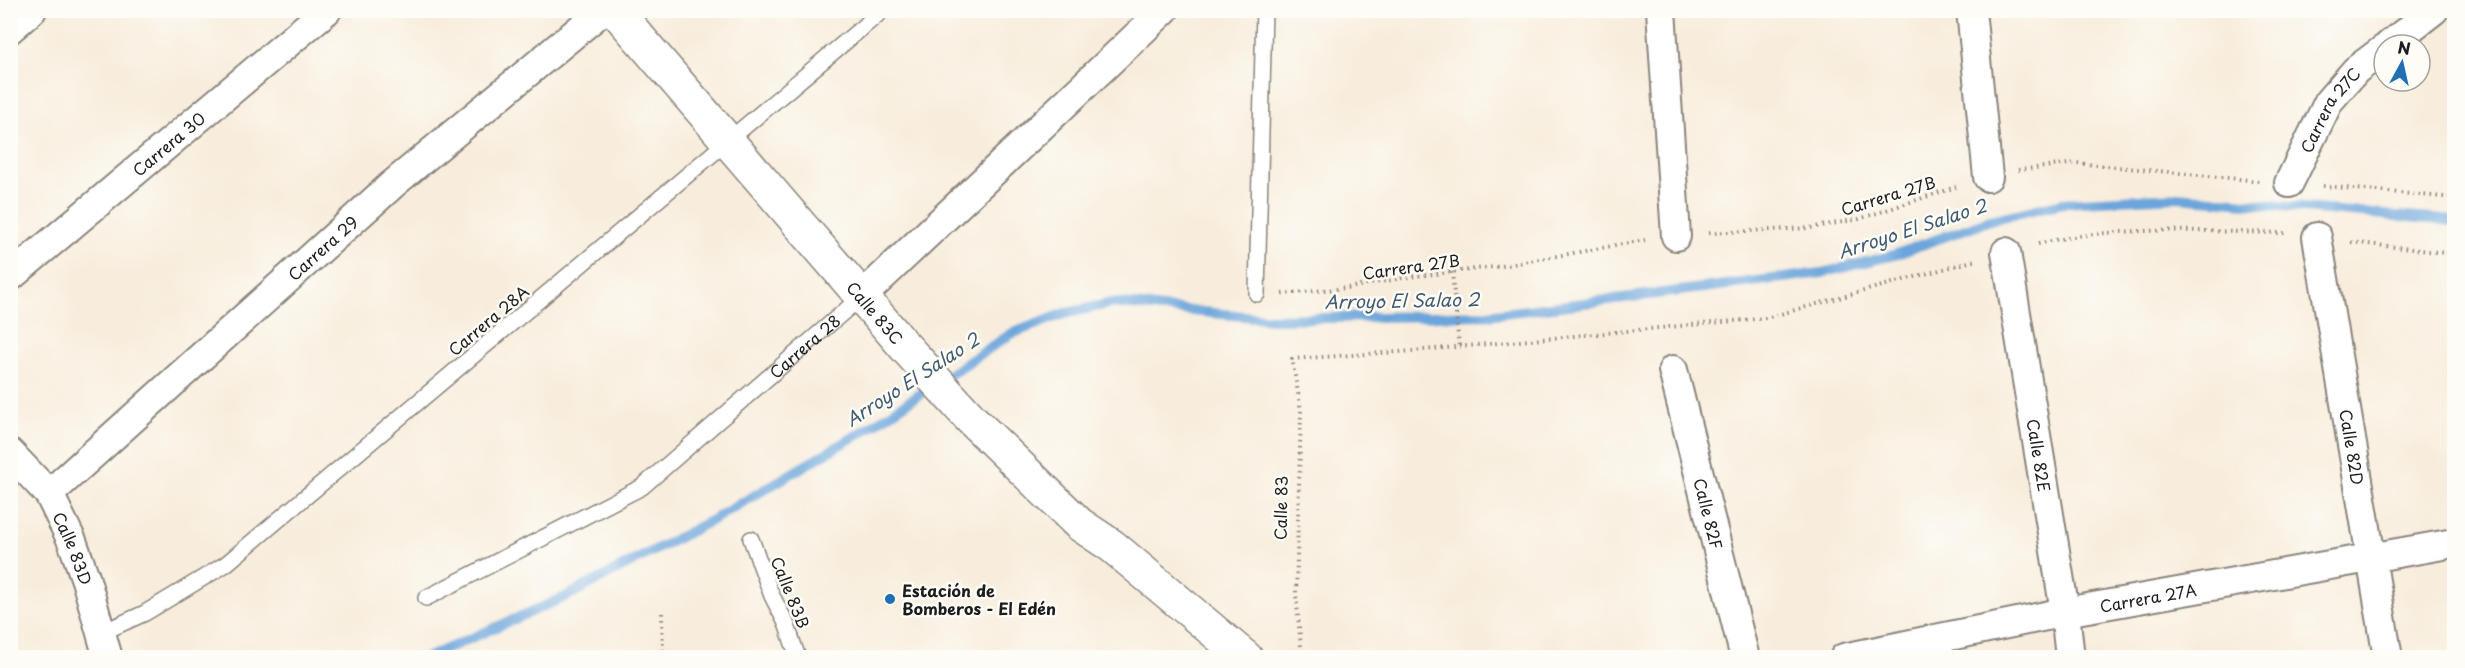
<svg xmlns="http://www.w3.org/2000/svg" width="2465" height="668" font-family="'Playpen Sans',sans-serif">
  <rect width="100%" height="100%" fill="#fdfcf7"/>
  <filter id="ink" filterUnits="userSpaceOnUse"><feTurbulence type="fractalNoise" baseFrequency=".0167" numOctaves="2"/><feDisplacementMap in="SourceGraphic" scale="12" xChannelSelector="R" yChannelSelector="G"/><feConvolveMatrix kernelMatrix="1 2 1 2 8 2 1 2 1" color-interpolation-filters="sRGB"/></filter>
  <filter id="wash" filterUnits="userSpaceOnUse"><feTurbulence type="fractalNoise" baseFrequency=".008" numOctaves="4" result="noise"/><feDisplacementMap in="SourceGraphic" scale="24" xChannelSelector="R" yChannelSelector="G"/><feGaussianBlur stdDeviation="1.35" result="paint"/><feColorMatrix in="noise" values="0 0 0 0 0 0 0 0 0 0 0 0 0 0 0 0 0 1.4 0 .05"/><feComposite in="paint" operator="in"/></filter>
  <g filter="url(#wash)">
    <rect width="100%" height="100%" fill="#f8eddc"/>
    <g fill="none" stroke-linecap="round" stroke-linejoin="round">
      <polyline stroke="#6ca5db" stroke-width="10" points="426,658 567,596 718,517 867,429 1011,334 1063,314 1112,303 1273,319 1488,315 1822,273 1894,255 1990,220 2063,203 2177,197 2454,221"/>
    </g>
  </g>
  <g filter="url(#ink)">
    <g fill="none" stroke-linecap="round" stroke-linejoin="round">
      <defs>
        <g id="lane">
          <polyline points="1257,294 1264,10"/>
          <polyline points="751,539 772,596 786,623 798,658"/>
          <path id="s1" d="M426 598 642 487 862 296"/>
          <polyline points="101,633 145,613 226,564 883,10"/>
        </g>
        <g id="street">
          <polyline points="1661,10 1676,236"/>
          <polyline points="1971,10 1988,177"/>
          <polyline points="10,29 32,10"/>
          <polyline points="2389,45 2434,10"/>
          <path id="s2" d="M2289 183 2329 101 2356 70 2384 49"/>
          <path id="s3" d="M2317 237 2388 658"/>
          <path id="s4" d="M2006 252 2065 612 2070 658"/>
          <path id="s5" d="M10 277 327 10"/>
          <polyline points="862,296 1164,10"/>
          <path id="s6" d="M1673 370 1745 658"/>
          <path id="s7" d="M10 453 49 494 72 541 86 580 108 658"/>
          <path id="s8" d="M49 494 393 184 603 10"/>
          <path id="s9" d="M1844 658 2065 612 2454 543"/>
        </g>
        <g id="secondary">
          <path id="s10" d="M615 10 906 348 972 420 1079 524 1112 546 1246 658"/>
        </g>
      </defs>
      <use href="#lane" stroke="#8a847c" stroke-width="18"/>
      <use href="#street" stroke="#8a847c" stroke-width="32"/>
      <use href="#secondary" stroke="#8a847c" stroke-width="36"/>
      <g stroke="#8a847c" stroke-width="4" stroke-dasharray="1.5 4.5" stroke-linecap="butt">
        <polyline points="2018,170 2077,163 2259,181"/>
        <polyline points="2323,186 2454,198"/>
        <polyline points="1709,233 1810,228 1859,219 1956,187"/>
        <polyline points="2351,242 2454,254"/>
        <path d="M2038 244C2117 224 2203 232 2285 233"/>
        <polyline points="1452,272 1459,347"/>
        <polyline points="1282,294 1348,288 1408,277 1502,266 1645,240"/>
        <polyline points="662,613 663,658"/>
        <polyline points="1302,658 1296,594 1301,410 1292,359 1413,351 1766,318 1976,260"/>
      </g>
      <use href="#lane" stroke="#fff" stroke-width="15"/>
      <use href="#street" stroke="#fff" stroke-width="28"/>
      <use href="#secondary" stroke="#fff" stroke-width="33"/>
    </g>
  </g>
  <circle fill="#1f6fb2" stroke="#fdfcf7" stroke-width="2" cx="890" cy="599" r="6"/>
  <g text-anchor="middle" dominant-baseline="central" stroke-width="5" stroke-linejoin="round" paint-order="stroke">
    <g font-size="16" fill="#1c1c1c" stroke="#fdfcf7">
      <text stroke="none"><textPath href="#s2" startOffset="84">Carrera 27C</textPath></text>
      <text stroke="none"><textPath href="#s5" startOffset="207">Carrera 30</textPath></text>
      <text transform="translate(1888 195) rotate(-17)">Carrera 27B</text>
      <text stroke="none"><textPath href="#s8" startOffset="368">Carrera 29</textPath></text>
      <text transform="translate(1411 266) rotate(-8)">Carrera 27B</text>
      <text stroke="none"><textPath href="#s10" startOffset="399">Calle 83C</textPath></text>
      <text transform="translate(488 320) rotate(-40)">Carrera 28A</text>
      <text stroke="none"><textPath href="#s1" startOffset="458">Carrera 28</textPath></text>
      <text stroke="none"><textPath href="#s3" startOffset="213">Calle 82D</textPath></text>
      <text stroke="none"><textPath href="#s4" startOffset="206">Calle 82E</textPath></text>
      <text transform="translate(1280 508) rotate(-89)">Calle 83</text>
      <text stroke="none"><textPath href="#s6" startOffset="148">Calle 82F</textPath></text>
      <text stroke="none"><textPath href="#s7" startOffset="116">Calle 83D</textPath></text>
      <text transform="translate(791 592) rotate(68)">Calle 83B</text>
      <text stroke="none"><textPath href="#s9" startOffset="310">Carrera 27A</textPath></text>
    </g>
    <g font-size="16" font-weight="bold" fill="#1c1c1c" stroke="#fdfcf7" text-anchor="start">
      <text x="902" y="590">Estación de<tspan x="902" dy="18">Bomberos - El Edén</tspan></text>
    </g>
    <g font-size="18" font-style="italic" fill="#405a72" stroke="#fdfcf7">
      <text transform="translate(1912 228) rotate(-18)">Arroyo El Salao 2</text>
      <text transform="translate(1402 300) rotate(-1)">Arroyo El Salao 2</text>
      <text transform="translate(912 379) rotate(-33)">Arroyo El Salao 2</text>
    </g>
  </g>
  <rect width="2465" height="668" fill="none" stroke="#fdfcf7" stroke-width="36"/>
  <g transform="translate(2402 63) rotate(8)"><circle r="28" fill="#fdfcf7" stroke="#a3a29f" stroke-width="1.5"/>
  <path d="M0-4.5L10 22L0 15L-10 22Z" fill="#1f6fb2"/>
  <text y="-9" font-size="16" font-weight="bold" text-anchor="middle" fill="#1c1c1c">N</text>
  </g>
</svg>
